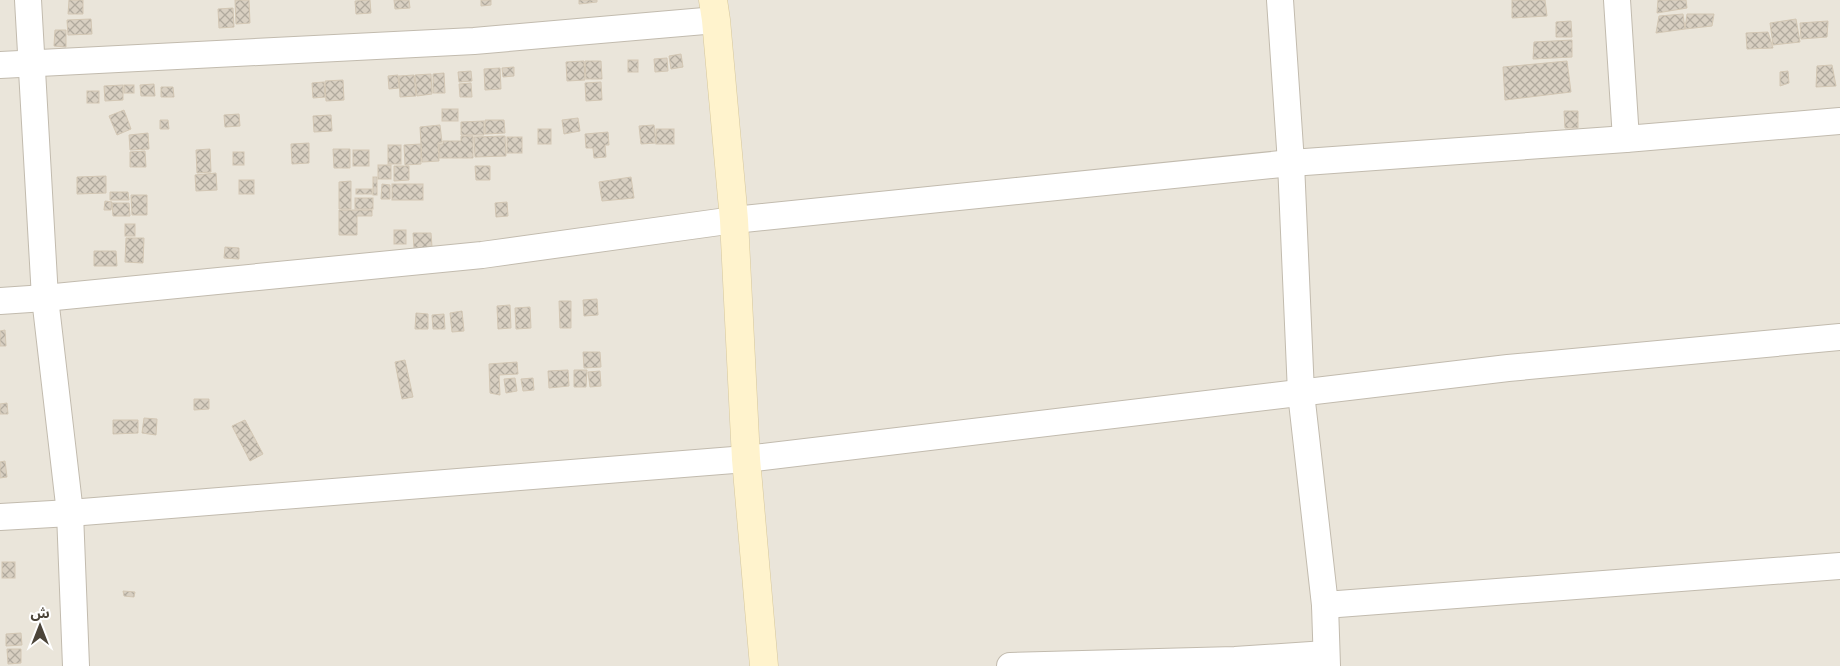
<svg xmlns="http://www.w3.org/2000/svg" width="1840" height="666" font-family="'Alegreya Sans','Noto Sans Arabic',sans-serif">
  <defs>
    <pattern id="building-cross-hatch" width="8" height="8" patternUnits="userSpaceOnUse" patternTransform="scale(1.25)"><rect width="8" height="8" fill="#d8cfc1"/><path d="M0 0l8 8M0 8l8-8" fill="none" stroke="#b1aa9e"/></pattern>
  </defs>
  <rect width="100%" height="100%" fill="#f6f3ec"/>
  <rect fill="#eae5da" x="0" y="0" width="1840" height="666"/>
  <g fill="url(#building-cross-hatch)" stroke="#d3c7b4">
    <polygon points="69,0 83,0 83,14 68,14"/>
    <polygon points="235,0 249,0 250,23 236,24"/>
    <polygon points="370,0 371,13 356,14 355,1"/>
    <polygon points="394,0 409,0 410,8 395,9"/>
    <polygon points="481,0 491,0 491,5 481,6"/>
    <polygon points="579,0 597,0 597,2 579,4"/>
    <polygon points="1512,0 1545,0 1547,16 1512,18"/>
    <polygon points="1658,0 1686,0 1687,8 1657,13"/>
    <polygon points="233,8 234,27 219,28 218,9"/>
    <polygon points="1683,14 1685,29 1656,33 1659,16"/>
    <polygon points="1687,14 1714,14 1712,26 1685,29"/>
    <polygon points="91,19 92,34 68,35 67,20"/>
    <polygon points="1796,19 1800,42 1773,45 1770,23"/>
    <polygon points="1571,21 1572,37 1556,37 1556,22"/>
    <polygon points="1828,21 1827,37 1801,39 1800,23"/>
    <polygon points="55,30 66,30 66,47 54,46"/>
    <polygon points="1768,32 1773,48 1747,49 1746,33"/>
    <polygon points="1572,40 1572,57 1533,59 1534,42"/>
    <polygon points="681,54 683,67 671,69 669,56"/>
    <polygon points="667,58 668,71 655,72 654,59"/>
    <rect x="628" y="60" width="10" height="12"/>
    <polygon points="584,61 585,80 567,81 566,62"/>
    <polygon points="585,61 601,61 602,79 586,79"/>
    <polygon points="1567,61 1571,92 1505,100 1503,67"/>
    <polygon points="1832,65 1836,86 1816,87 1817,66"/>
    <polygon points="514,67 514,76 503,77 502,68"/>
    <polygon points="500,68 501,89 485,90 484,69"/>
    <polygon points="471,71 472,81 459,82 458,72"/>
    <polygon points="1788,71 1789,83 1780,86 1780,72"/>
    <polygon points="444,73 445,93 433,93 433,74"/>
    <polygon points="431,74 432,94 417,96 415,75"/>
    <polygon points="398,75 399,88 389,89 388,76"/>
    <polygon points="414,75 416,96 400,97 399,76"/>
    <polygon points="343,80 344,100 326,101 325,81"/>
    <polygon points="324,82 325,97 313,98 312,83"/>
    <polygon points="601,82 602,100 586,101 585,83"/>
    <polygon points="471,83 472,97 460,97 459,84"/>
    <polygon points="154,84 155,96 141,96 140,85"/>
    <polygon points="123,85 123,100 105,101 104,86"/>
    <rect x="124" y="85" width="10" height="8"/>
    <polygon points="161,87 173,87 174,97 161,97"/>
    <rect x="87" y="91" width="12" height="12"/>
    <rect x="442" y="109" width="16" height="12"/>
    <polygon points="124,110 131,129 117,135 109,116"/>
    <polygon points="1564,111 1578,111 1578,128 1565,128"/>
    <polygon points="239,114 240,126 225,127 224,115"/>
    <polygon points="331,115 332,131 314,132 313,116"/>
    <polygon points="578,118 580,131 564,134 562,120"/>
    <polygon points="160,120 168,120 169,129 160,129"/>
    <polygon points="485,120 504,120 505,133 485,134"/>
    <polygon points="484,121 484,135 461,135 461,122"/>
    <polygon points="440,125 442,142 438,143 439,161 422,162 420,127"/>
    <polygon points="654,125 656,143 641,144 639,126"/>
    <rect x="538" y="129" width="13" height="15"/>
    <rect x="656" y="129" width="18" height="15"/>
    <polygon points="608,132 609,145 605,145 606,157 594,158 593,148 586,148 585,134"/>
    <polygon points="148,133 149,149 130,150 129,135"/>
    <polygon points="461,136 473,136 473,158 439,158 439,144 443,144 443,141 461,141"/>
    <polygon points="505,136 506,156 475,157 474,137"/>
    <rect x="507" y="137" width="15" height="16"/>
    <polygon points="309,143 309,163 292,164 291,144"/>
    <polygon points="421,144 421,164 405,165 404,145"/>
    <rect x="388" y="145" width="13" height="19"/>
    <polygon points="210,149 211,172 197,173 196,150"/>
    <polygon points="333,149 350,149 350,168 334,168"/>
    <rect x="353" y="150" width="16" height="16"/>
    <polygon points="145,151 146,167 130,167 130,152"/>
    <rect x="233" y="152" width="11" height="13"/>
    <rect x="378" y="165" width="13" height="14"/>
    <polygon points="394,166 409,166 409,180 394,181"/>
    <polygon points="475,166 490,166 490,180 476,180"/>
    <polygon points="216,173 217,190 196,191 195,175"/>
    <polygon points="106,176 106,193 77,194 77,177"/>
    <rect x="373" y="177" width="4" height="18"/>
    <polygon points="631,177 634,198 602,201 599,182"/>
    <rect x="239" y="180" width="15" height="14"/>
    <polygon points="351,181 351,209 339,209 339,182"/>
    <polygon points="382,184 390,185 390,199 381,199"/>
    <rect x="392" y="184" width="31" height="16"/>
    <rect x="356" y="189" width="16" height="5"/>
    <polygon points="110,192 128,192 129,200 110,200"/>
    <polygon points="131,195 147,195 147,215 132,215"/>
    <rect x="355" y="198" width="18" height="11"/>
    <polygon points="105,201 112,202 111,210 104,210"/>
    <polygon points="507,202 508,216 496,217 495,203"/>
    <polygon points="112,203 129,203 130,216 113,216"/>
    <polygon points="339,210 372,210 372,216 357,216 357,235 339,235"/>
    <rect x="125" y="224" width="10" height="12"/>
    <rect x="394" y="230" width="12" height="14"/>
    <polygon points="413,233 431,233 432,247 414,248"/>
    <polygon points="126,238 144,238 143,263 125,262"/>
    <polygon points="225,247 239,248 239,259 224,258"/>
    <polygon points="94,251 116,251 117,266 94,266"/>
    <polygon points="597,299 598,315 584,316 583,300"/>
    <polygon points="559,301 571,301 571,328 560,328"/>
    <polygon points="510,305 511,328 498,329 497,306"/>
    <polygon points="530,307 531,328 516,329 515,308"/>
    <polygon points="462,311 464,331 452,332 450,313"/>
    <polygon points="416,313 428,314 428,329 415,329"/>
    <polygon points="444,314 445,329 433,329 432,315"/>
    <polygon points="5,330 6,346 0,346 0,331"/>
    <polygon points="583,352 600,352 601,367 584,368"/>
    <polygon points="405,360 413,397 402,399 395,362"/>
    <polygon points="517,362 518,374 499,375 500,395 490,393 489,364"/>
    <polygon points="568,370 569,386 549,388 548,371"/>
    <polygon points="574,370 587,370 586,387 574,387"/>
    <polygon points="600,371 601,386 590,387 588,372"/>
    <polygon points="515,378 517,391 506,393 504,379"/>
    <polygon points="533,378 534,390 523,391 521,379"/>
    <polygon points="194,399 209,399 209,409 194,410"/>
    <polygon points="7,403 8,414 0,414 0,404"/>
    <polygon points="144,418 157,419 156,435 142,433"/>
    <polygon points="113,420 138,420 138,433 113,434"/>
    <polygon points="245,420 263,454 250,461 232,426"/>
    <polygon points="5,461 7,477 0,478 0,462"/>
    <rect x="2" y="562" width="13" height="16"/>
    <polygon points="123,591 135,592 134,597 124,596"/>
    <polygon points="21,633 22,645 6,646 6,634"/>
    <polygon points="7,649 21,649 21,663 8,664"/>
  </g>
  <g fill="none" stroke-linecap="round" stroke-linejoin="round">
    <defs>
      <g id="minor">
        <polyline points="28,0 45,298 70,513 76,666"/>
        <polyline points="1280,0 1291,163 1301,393 1325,605 1327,666"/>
        <polyline points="1617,0 1626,139"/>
        <polyline points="0,65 474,41 716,20"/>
        <polyline points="0,301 45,298 482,255 734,220 1291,163 1626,139 1840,121"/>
        <polyline points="0,517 70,513 746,459 1508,368 1840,337"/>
        <polyline points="1325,605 1840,566"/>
        <polyline points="1010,666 1235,660 1326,654"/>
      </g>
      <polyline id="secondary" points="713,0 716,20 734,220 746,459 764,666"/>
    </defs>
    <use href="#minor" stroke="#c2bbae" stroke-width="28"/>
    <use href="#secondary" stroke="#d6c79b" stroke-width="29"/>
    <use href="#minor" stroke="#fff" stroke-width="26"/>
    <use href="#secondary" stroke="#fff3cd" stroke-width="28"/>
  </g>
  <g transform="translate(40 626)" stroke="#ffffff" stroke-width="4" paint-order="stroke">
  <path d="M0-4L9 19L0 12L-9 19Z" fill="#4b4439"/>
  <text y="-8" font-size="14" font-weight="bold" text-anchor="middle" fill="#4b4439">ش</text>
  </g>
</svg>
